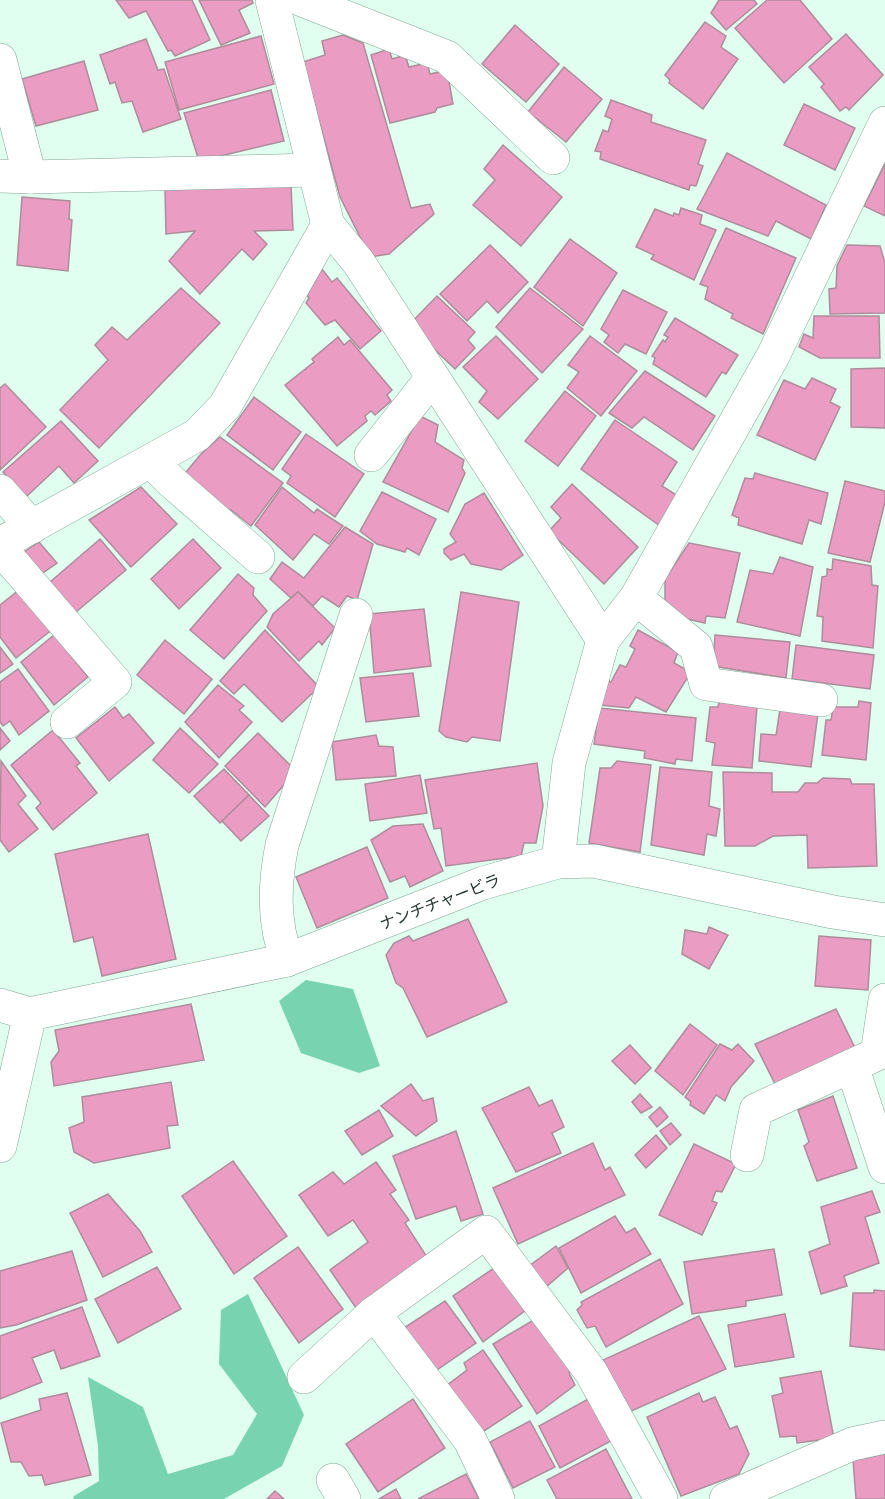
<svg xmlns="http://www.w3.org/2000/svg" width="885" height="1499" font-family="'Times New Roman','Noto Sans JP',serif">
  <rect width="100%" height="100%" fill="#e0fff1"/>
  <g fill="#78d4b0">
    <polygon points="306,980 353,989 380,1066 359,1073 301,1053 279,1001"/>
    <polygon points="248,1294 304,1415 282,1466 224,1499 73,1499 74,1496 99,1481 98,1446 88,1377 143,1407 168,1474 233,1455 257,1414 219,1364 221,1310"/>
  </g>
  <g fill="#ea9cc2" stroke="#ae8c9b" stroke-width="1.5">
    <polygon points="116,0 192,0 210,40 175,56 171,50 168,51 146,11 129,18"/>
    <polygon points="199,0 252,0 253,3 239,10 250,33 221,45"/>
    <polygon points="719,0 754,0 757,4 726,30 711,13"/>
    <polygon points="767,0 800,0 832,39 784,83 735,28"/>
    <polygon points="705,22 726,36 721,47 738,59 703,109 669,83 670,80 665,75"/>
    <polygon points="515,25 559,64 526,102 482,64"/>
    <polygon points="846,34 883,75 849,110 846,107 840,111 821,87 824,84 809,67"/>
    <polygon points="343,35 363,43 411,208 430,204 434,214 389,254 370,257 340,197 303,62 325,55 322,41"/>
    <polygon points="261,36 274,84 179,110 165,62"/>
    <polygon points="146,39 158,70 164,69 181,119 143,132 132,101 122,103 115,82 110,84 100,55"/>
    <polygon points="389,49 392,59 405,55 409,67 427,63 430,74 447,70 453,104 437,108 435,112 390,123 371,55"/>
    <polygon points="84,61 98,110 36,126 22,79"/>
    <polygon points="564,67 602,99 566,142 528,112"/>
    <polygon points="271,90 284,141 199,161 184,113"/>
    <polygon points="611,100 652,115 651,122 706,140 698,164 703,166 696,186 690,185 689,190 600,159 601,152 595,151 603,130 608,132 612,119 605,116"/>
    <polygon points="804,104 855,128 835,170 784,145"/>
    <polygon points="503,145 562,197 521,246 473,205 495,180 484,169"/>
    <polygon points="727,153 826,205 811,239 776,221 768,236 697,209"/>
    <polygon points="885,164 885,216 864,206"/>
    <polygon points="291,185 293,230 254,231 267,244 253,260 242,249 200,294 169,261 195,231 166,234 165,190"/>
    <polygon points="22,197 70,201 69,219 72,220 68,271 17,265"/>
    <polygon points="681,208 702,215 700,224 716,230 694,280 651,259 654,255 636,247 655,209 673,216 674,213 679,215"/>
    <polygon points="726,228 796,258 763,334 731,318 733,314 705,299 708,287 700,284"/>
    <polygon points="570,239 617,273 583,326 534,287"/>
    <polygon points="490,245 528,282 498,313 487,301 467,321 440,294"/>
    <polygon points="847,245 880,246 885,263 885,313 830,314 829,289 836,288 837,266"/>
    <polygon points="322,269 332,282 337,278 381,331 360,349 335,320 325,325 306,303 309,298 307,295"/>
    <polygon points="181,288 220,323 99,448 60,410 108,360 95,345 112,327 127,340"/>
    <polygon points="530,288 583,329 542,373 496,327"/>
    <polygon points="623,290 667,312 646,354 625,344 618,353 604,342 609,335 601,329"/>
    <polygon points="437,296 475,332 468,340 475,348 455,369 409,325"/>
    <polygon points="814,316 879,316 880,358 820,358 799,347 804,334 813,338"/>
    <polygon points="675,318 738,355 726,374 722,372 706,397 653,364 655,358 652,356 663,340 665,342 668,337 664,335"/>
    <polygon points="496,336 538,379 498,419 479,402 487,391 463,367"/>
    <polygon points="590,336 637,371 601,416 567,388 579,372 568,365"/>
    <polygon points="338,337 344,345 350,340 392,390 387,395 391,401 375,415 371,411 365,416 367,421 337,446 285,385 314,362 312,359"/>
    <polygon points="885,368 885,428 851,427 851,369"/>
    <polygon points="645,371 715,416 693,450 644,417 632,428 609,413"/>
    <polygon points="812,378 836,389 830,402 840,407 815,460 757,435 784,380 805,389"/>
    <polygon points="5,384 46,427 0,470 0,388"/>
    <polygon points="565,391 596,416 558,466 525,441"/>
    <polygon points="254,397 301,432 273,470 227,435"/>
    <polygon points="420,416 438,425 435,442 464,460 462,468 465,473 448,512 383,482"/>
    <polygon points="615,420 677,462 662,486 678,496 660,526 581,469"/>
    <polygon points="61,421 98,461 74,483 59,466 26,497 3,472"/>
    <polygon points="306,434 364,474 335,517 287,483 291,476 282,469"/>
    <polygon points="220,437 283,483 251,526 231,510 227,514 182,477 201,454"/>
    <polygon points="755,473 828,493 821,524 809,520 802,544 738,525 739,518 732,515 745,478 753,479"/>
    <polygon points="845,481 885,491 885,502 870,562 828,553"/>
    <polygon points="572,484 638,547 604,584 549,531 561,518 551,507"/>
    <polygon points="141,487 177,524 131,567 89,520"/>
    <polygon points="282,487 314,513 317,509 343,526 329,544 314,534 293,560 255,525"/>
    <polygon points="382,492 436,519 419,555 407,548 405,552 377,544 360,531"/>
    <polygon points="484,493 523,555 501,570 471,564 464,554 451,560 444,553 444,549 456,542 450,534 465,504"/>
    <polygon points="345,527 373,544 357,600 347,596 339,607 322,596 313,606 298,592 291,598 270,579 282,562 304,578"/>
    <polygon points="100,539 126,570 76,612 50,582"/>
    <polygon points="193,539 221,568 179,609 151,579"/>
    <polygon points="39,542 57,563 40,575 24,552"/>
    <polygon points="689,543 740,553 725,618 706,616 705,623 665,614 665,579"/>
    <polygon points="780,557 813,567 800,636 737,622 750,570 773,574"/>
    <polygon points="833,559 871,566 872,585 878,586 873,648 822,641 823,617 817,616 822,577 827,576 827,569 832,570"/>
    <polygon points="238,574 254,588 253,595 267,611 224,659 190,630"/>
    <polygon points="19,590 53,629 16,658 0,637 0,605"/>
    <polygon points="298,592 335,628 322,645 319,641 299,661 267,627 273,614"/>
    <polygon points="461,592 519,602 500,741 472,737 467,742 446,737 439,731"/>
    <polygon points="424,609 431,666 374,673 369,614"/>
    <polygon points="265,630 319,687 282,722 244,684 234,694 220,681"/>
    <polygon points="638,630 678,652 674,663 685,669 688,677 666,712 636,697 629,708 600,705 608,680 611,682 620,665 626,667 635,649 630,646"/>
    <polygon points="54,635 88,677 54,705 21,662"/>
    <polygon points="715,635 790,642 786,678 713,666"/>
    <polygon points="165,640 212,679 184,714 137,675"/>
    <polygon points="796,645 874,655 870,689 792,679"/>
    <polygon points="0,647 13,664 0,673"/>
    <polygon points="18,669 49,711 19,735 10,721 3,726 0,722 0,682"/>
    <polygon points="413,673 419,716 366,722 360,678"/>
    <polygon points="218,685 244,706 239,710 252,722 219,758 185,722"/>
    <polygon points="859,701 871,703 866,760 822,755 826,720 831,720 833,707 858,707"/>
    <polygon points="719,702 757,707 752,768 712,765 715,743 706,741 710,707 718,707"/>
    <polygon points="115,707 123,718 129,714 154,743 109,781 76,738"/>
    <polygon points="599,708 696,718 692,761 676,759 675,764 644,758 645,751 594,744"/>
    <polygon points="780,709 818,713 811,767 759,761 761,734 776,735"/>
    <polygon points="0,728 10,741 0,750"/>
    <polygon points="180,728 218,764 189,793 153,760"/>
    <polygon points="53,730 80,763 76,766 97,793 53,830 36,808 41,803 11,765"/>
    <polygon points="258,733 296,771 265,807 225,766"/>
    <polygon points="376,735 379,746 393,747 396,776 336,780 332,742"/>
    <polygon points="1,761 26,796 18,804 38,829 9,852 0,840"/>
    <polygon points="617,761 651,765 640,852 589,843 600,768 611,768"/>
    <polygon points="537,763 543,806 536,843 524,843 521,856 446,866 441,828 434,829 425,780"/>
    <polygon points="660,767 712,772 709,806 720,809 716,836 707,834 704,855 651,845"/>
    <polygon points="224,769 249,795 220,823 194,796"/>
    <polygon points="723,772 772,773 772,792 798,792 805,783 817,783 823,778 850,779 852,784 874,784 877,866 808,868 807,835 773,836 755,846 725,846"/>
    <polygon points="420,775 427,813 370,821 365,784"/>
    <polygon points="249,795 269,816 241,841 222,821"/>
    <polygon points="423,824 443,871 410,887 405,876 390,882 371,840 393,826"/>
    <polygon points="148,834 176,959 102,976 93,937 74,942 55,854"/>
    <polygon points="367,847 388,898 317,928 296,877"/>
    <polygon points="468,919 507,1002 427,1037 403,988 396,983 386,955 394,943 409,936 413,941"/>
    <polygon points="709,927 728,935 709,969 682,954 685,930 707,934"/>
    <polygon points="819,936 871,940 868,990 815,986"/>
    <polygon points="191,1004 204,1060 54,1086 51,1062 59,1051 55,1030"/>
    <polygon points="836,1009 857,1052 778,1090 755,1044"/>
    <polygon points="690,1024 717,1045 683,1095 655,1071"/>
    <polygon points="720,1044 732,1050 738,1044 754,1061 731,1087 725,1101 716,1095 704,1114 690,1105 691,1102 685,1097"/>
    <polygon points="630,1045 651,1068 635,1084 612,1061"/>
    <polygon points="171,1082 178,1125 167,1126 170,1148 94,1163 74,1152 69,1128 84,1122 82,1097"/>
    <polygon points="411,1084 423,1101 433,1098 437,1121 416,1136 381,1106"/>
    <polygon points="529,1087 539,1106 552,1100 564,1127 552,1133 561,1153 516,1172 482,1108"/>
    <polygon points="640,1094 652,1107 641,1113 632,1102"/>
    <polygon points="833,1096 857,1168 817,1181 804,1146 809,1142 798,1110"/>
    <polygon points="660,1107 668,1117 657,1127 649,1117"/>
    <polygon points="379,1110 393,1136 362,1155 345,1131"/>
    <polygon points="671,1123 681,1135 670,1145 660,1131"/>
    <polygon points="456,1131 483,1214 461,1221 456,1206 416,1219 393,1156"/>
    <polygon points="656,1135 667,1148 646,1168 635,1155"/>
    <polygon points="593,1143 605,1170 610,1167 625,1195 518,1244 493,1188"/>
    <polygon points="694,1144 736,1164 722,1192 716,1191 712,1201 717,1203 702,1235 659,1215"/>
    <polygon points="233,1161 287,1236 234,1274 182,1196"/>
    <polygon points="376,1162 396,1190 390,1194 409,1220 405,1223 427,1257 356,1308 330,1270 368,1242 353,1220 328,1236 299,1195 333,1172 344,1184"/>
    <polygon points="872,1191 880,1212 865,1217 879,1263 844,1276 847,1286 821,1294 809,1252 830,1244 821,1207"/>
    <polygon points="108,1194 140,1231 152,1252 103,1277 70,1213"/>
    <polygon points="615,1216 626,1233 635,1228 651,1254 581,1293 559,1248"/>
    <polygon points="556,1246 568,1268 539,1293 525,1269"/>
    <polygon points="298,1247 343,1309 299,1343 254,1278"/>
    <polygon points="774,1249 782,1295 746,1301 746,1306 692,1314 684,1262"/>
    <polygon points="72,1251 87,1300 16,1325 0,1328 0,1271"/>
    <polygon points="660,1259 683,1304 606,1347 595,1326 587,1328 577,1310 582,1305 581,1302"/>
    <polygon points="157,1267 181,1309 118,1343 95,1299"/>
    <polygon points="494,1268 526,1310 483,1342 453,1296"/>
    <polygon points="874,1290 885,1291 885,1350 850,1346 853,1293 874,1293"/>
    <polygon points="445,1301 476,1343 434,1372 404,1328"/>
    <polygon points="82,1307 100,1356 61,1369 54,1350 32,1358 42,1382 0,1399 0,1336"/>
    <polygon points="785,1314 794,1357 735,1367 728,1325"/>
    <polygon points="699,1316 726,1369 629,1412 603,1360"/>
    <polygon points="537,1318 572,1371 569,1373 575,1385 537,1414 493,1344"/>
    <polygon points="483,1350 522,1406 481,1433 446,1386 467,1370 464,1363"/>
    <polygon points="821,1371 834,1438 797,1443 796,1436 780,1437 772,1396 783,1393 780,1378"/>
    <polygon points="67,1393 91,1475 45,1485 42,1475 29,1476 21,1462 11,1462 1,1423 41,1410 39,1399"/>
    <polygon points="699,1393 703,1402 715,1397 730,1429 737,1426 749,1454 739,1474 681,1496 647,1417"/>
    <polygon points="590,1398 611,1441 560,1468 539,1426"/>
    <polygon points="413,1399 445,1448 378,1492 346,1444"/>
    <polygon points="530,1421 555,1467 513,1488 490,1442"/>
    <polygon points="606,1449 632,1499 557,1499 547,1480"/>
    <polygon points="885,1450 885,1499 856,1499 853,1460 870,1457 870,1452"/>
    <polygon points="466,1474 479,1499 418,1499"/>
    <polygon points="396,1489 401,1499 379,1499"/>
    <polygon points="275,1491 284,1499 267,1499"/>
  </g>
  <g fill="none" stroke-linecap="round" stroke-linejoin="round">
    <defs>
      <g id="minor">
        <polyline points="272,0 328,225 359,263 603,640"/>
        <polyline points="302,0 447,57 553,158"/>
        <polyline points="0,60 30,177"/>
        <polyline points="0,176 30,177 313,170"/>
        <polyline points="371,455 432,378"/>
        <polyline points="151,461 172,482 258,557"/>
        <polyline points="0,491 32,527"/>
        <polyline points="0,544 197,435 225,406 328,225"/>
        <polyline points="0,548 115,682 67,722"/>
        <polyline points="636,598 696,647 706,684 821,700"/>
        <polyline points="558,862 569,763 603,640 636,598 773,356 885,123"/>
        <path d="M287 960C273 922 274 885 282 845L356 615"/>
        <polyline points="0,1005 30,1014 287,960 483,883 558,862 594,861 833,912 885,920"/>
        <polyline points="852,1066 885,1167"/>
        <polyline points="0,1146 30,1014"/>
        <polyline points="747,1155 756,1110 877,1054 885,1000"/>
        <polyline points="374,1313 470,1440 498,1499"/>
        <polyline points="304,1377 374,1313 486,1232 591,1372 661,1499"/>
        <polyline points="333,1480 344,1499"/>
        <polyline points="726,1499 852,1444 885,1437"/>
      </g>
    </defs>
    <use href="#minor" stroke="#81a595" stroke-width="34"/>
    <use href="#minor" stroke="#fff" stroke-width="33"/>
  </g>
  <g text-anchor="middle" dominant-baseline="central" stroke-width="4.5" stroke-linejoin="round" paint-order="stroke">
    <g font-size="16" fill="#273630" stroke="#fff">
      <text transform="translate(440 902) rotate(-21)">ナンチチャービラ</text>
    </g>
  </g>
</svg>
